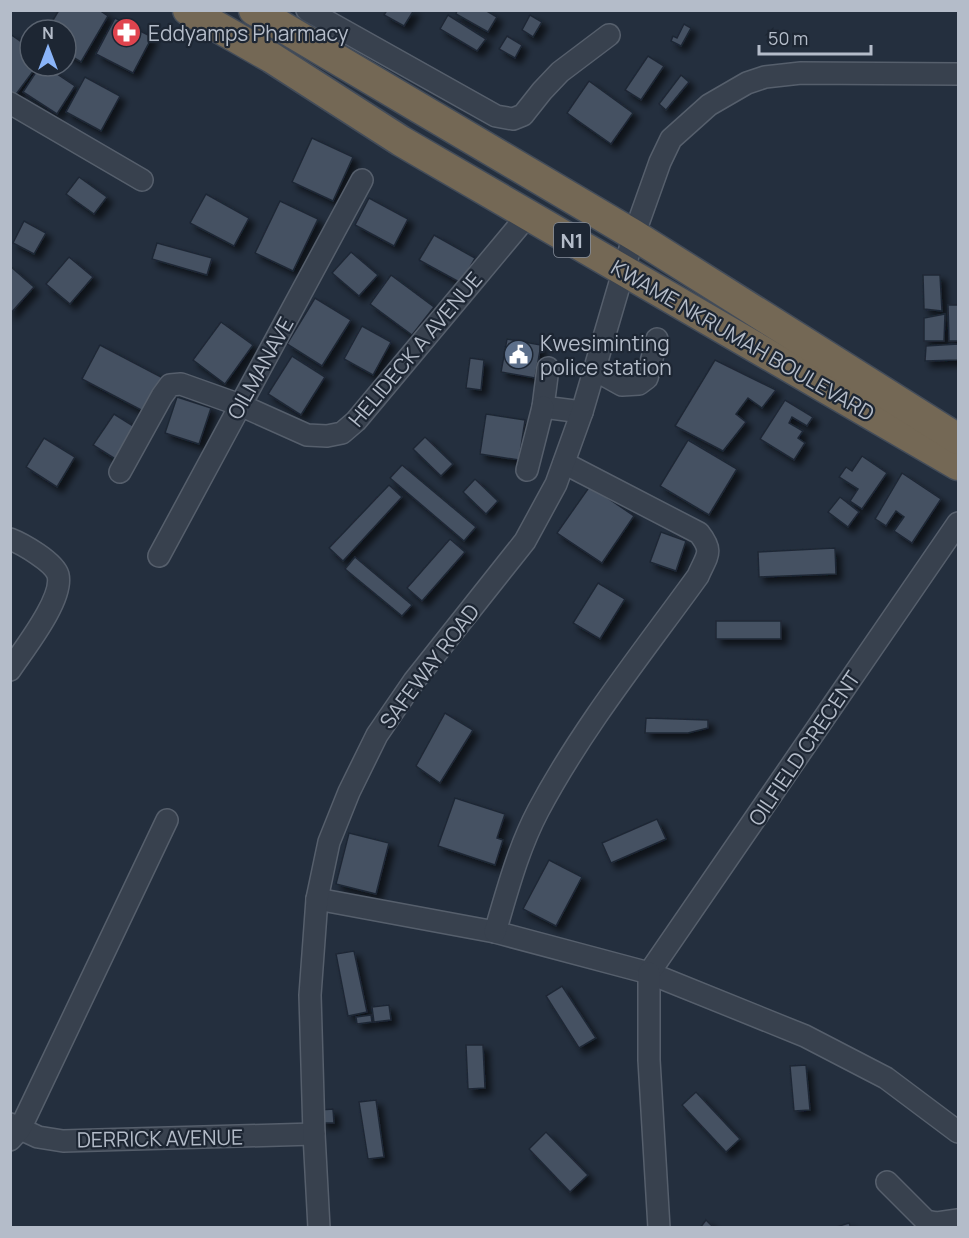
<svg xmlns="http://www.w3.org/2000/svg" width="969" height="1238" font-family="Manrope,sans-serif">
  <defs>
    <filter id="shadow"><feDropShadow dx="5.5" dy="5.5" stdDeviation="3" flood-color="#0009"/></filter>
  </defs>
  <rect width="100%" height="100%" fill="#242f3e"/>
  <g fill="#455162" stroke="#1f2835" stroke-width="1.5" filter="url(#shadow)">
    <polygon points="59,10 99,10 108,16 81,62 66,53 66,30 47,30"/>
    <polygon points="387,10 414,10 404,26 384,15"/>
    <polygon points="457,10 485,10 497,17 488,32 456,14"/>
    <polygon points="448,15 486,39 477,51 440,29"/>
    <polygon points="530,15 542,22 533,37 522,30"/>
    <polygon points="115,18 152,37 133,73 96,54"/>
    <polygon points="684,24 691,28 681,46 671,41 673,36 677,38"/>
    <polygon points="10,34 30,48 30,66 37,66 14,97 10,94"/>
    <polygon points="507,36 522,45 515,58 499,49"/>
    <polygon points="648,56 664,66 641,100 625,90"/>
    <polygon points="40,66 45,66 75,86 57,114 23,92"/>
    <polygon points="681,75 689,82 666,110 659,104"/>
    <polygon points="85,77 120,96 101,131 66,112"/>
    <polygon points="589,81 633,113 611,144 567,113"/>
    <polygon points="312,138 353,157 333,201 292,182"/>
    <polygon points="79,177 107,197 94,214 66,194"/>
    <polygon points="206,194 249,218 234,246 190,223"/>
    <polygon points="369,198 408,219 394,246 355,225"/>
    <polygon points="280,201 318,219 293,271 255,253"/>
    <polygon points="24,221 46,233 34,254 13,243"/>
    <polygon points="434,235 475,258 461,283 419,260"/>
    <polygon points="157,243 212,258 207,275 152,259"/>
    <polygon points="351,252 378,275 359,296 332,273"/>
    <polygon points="69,257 93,277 70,304 46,284"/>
    <polygon points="10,266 34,287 10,314"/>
    <polygon points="391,275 434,307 412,335 370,304"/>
    <polygon points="923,275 940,275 942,311 924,309"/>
    <polygon points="315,298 351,320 322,366 287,344"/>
    <polygon points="948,305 958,305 958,341 949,341"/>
    <polygon points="945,314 944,341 924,341 924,318"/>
    <polygon points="221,322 253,345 225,384 193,360"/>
    <polygon points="362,326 391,342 373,375 344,359"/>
    <polygon points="507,339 541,345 535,378 501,372"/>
    <polygon points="958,344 958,360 925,361 926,346"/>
    <polygon points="100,345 163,378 145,412 82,379"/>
    <polygon points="292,356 325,377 301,415 268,394"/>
    <polygon points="470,358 484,360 481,390 466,388"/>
    <polygon points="715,360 776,390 762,408 748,398 736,414 746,422 723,451 675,426"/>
    <polygon points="177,397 211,408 199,444 165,433"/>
    <polygon points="785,400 813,417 807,426 792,417 789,423 803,431 798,438 805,443 794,460 760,439"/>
    <polygon points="114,414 138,429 117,460 93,445"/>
    <polygon points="486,414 525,420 519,460 480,454"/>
    <polygon points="425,437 453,464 441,476 413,449"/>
    <polygon points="44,438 75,457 57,487 26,467"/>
    <polygon points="688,440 737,469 709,515 660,486"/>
    <polygon points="862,456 887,473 862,509 850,501 858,489 839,477 846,467 852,471"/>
    <polygon points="402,465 476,527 464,541 390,478"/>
    <polygon points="902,473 941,499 912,543 894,531 904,517 896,511 886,526 875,519"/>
    <polygon points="475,479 498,501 486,514 463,492"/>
    <polygon points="389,485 402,497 343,561 329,548"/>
    <polygon points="590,486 634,516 602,563 557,533"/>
    <polygon points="840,497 859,512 848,527 828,512"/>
    <polygon points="661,532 686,541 676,571 650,562"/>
    <polygon points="450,539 465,552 422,601 407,588"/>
    <polygon points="835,548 836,574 759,577 758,552"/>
    <polygon points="355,557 412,605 402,616 345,569"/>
    <polygon points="598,583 625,599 600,639 573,623"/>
    <rect x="716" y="621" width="65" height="18"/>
    <polygon points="445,713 473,730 440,783 416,766"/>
    <polygon points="646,718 708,720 708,728 688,733 645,733"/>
    <polygon points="455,798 505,814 497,838 503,840 495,865 438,846"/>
    <polygon points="657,819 666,839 611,863 602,843"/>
    <polygon points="349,833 389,843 376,894 336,884"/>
    <polygon points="549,860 582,877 556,926 523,909"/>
    <polygon points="354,951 367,1012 348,1016 336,954"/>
    <polygon points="562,986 596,1038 579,1048 546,996"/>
    <polygon points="389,1005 391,1020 374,1022 372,1007"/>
    <polygon points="371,1015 372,1022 357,1024 356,1017"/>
    <polygon points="466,1045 483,1045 485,1088 468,1089"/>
    <polygon points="806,1065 810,1110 794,1111 790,1066"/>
    <polygon points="696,1092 740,1139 726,1152 682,1105"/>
    <polygon points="376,1100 384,1157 368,1159 359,1102"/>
    <polygon points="333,1109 334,1123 321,1123 320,1110"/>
    <polygon points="546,1132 588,1175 570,1192 529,1149"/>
    <polygon points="706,1220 714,1228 700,1228"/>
    <polygon points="849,1223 851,1228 833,1228"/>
  </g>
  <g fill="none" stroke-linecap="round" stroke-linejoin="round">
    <defs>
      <g id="minor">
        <polyline points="307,10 496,116 513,119 523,115 542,91 560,72 609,35"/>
        <polyline points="10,103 142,180"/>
        <polyline points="548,368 543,407 582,412"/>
        <polyline points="595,370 622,385 639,384 647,378 657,339"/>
        <polyline points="527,470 543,407"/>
        <polyline points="120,472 162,396 170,385 181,384 240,405 307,435 327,436 342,433 356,421 528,215"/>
        <path d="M10 539C23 544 54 562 58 575 64 599 23 650 10 670"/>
        <polyline points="159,556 362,180"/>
        <polyline points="317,899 495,932 649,973 805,1036 886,1078 958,1132"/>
        <path d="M495 932C507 892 518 849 538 811 582 728 643 652 698 576 707 555 714 552 699 533L564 463"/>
        <polyline points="649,973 958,523"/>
        <polyline points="649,973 649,1060 659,1228"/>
        <polyline points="10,1124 38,1137 63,1141 314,1134"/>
        <polyline points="10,1140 20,1129 167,820"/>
        <polyline points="887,1182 926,1221 937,1223 958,1220"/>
        <polyline points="319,1228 314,1134 310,995 317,899 329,842 349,792 377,735 414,681 525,541 556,484 582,412 634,235 660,162 671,139 709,105 747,83 765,77 801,73 958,74"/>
      </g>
      <g id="highway">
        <polyline points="188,10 272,58 401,141 958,465"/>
        <polyline points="254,10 634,235 958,439"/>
      </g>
    </defs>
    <use href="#minor" stroke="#565f6c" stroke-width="24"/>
    <use href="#highway" stroke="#434c59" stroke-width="33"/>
    <use href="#minor" stroke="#38414e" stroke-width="21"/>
    <use href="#highway" stroke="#746855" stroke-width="30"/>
  </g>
  <defs>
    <symbol id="pharmacy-disc" viewBox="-11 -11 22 22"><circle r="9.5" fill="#e0444e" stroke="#1d2633"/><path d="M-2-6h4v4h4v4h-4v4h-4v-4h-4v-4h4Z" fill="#fff"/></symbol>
    <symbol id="civic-disc" viewBox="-11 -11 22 22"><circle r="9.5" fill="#5c6f8a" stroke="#1d2633"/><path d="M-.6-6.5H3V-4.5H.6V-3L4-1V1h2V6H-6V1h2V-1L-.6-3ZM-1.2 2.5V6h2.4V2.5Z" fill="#fff"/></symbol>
  </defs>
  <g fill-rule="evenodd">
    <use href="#pharmacy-disc" x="110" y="16" width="33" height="33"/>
    <use href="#civic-disc" x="502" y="338" width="33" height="33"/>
  </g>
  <g text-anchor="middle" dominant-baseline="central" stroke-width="4.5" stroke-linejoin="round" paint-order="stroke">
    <rect fill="#1d2633" stroke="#878f9c" stroke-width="1.5" x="554" y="223" width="36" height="34" rx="4.5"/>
    <g font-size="20" font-weight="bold" fill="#b4bcc9">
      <text x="572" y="240">N1</text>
    </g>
    <g font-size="21" fill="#b4bcc9" stroke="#1d2633" text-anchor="start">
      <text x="148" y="33">Eddyamps Pharmacy</text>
      <text x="540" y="343">Kwesiminting<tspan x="540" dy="24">police station</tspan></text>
    </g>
    <g font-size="21" fill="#b4bcc9" stroke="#1d2633">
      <text transform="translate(743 340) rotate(30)">KWAME NKRUMAH BOULEVARD</text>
      <text transform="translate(415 349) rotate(-50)">HELIDECK A AVENUE</text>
      <text transform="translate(260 368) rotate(-61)">OILMANAVE</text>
      <text transform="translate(429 666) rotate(-53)">SAFEWAY ROAD</text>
      <text transform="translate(804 748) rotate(-56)">OILFIELD CRECENT</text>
      <text transform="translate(160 1138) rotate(-1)">DERRICK AVENUE</text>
    </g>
  </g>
  <rect width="969" height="1238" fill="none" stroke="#b4bcc9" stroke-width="24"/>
  <g transform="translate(48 48)"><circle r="28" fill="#1d2633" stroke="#59626f" stroke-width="1.5"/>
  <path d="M0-4.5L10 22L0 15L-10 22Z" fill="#8ab4f8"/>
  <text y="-9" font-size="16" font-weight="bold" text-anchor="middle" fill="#b4bcc9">N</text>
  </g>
  <path d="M759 45v9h112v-9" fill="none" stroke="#b4bcc9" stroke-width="3"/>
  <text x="768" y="45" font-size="18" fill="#b4bcc9" stroke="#1d2633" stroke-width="4.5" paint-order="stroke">50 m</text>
</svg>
